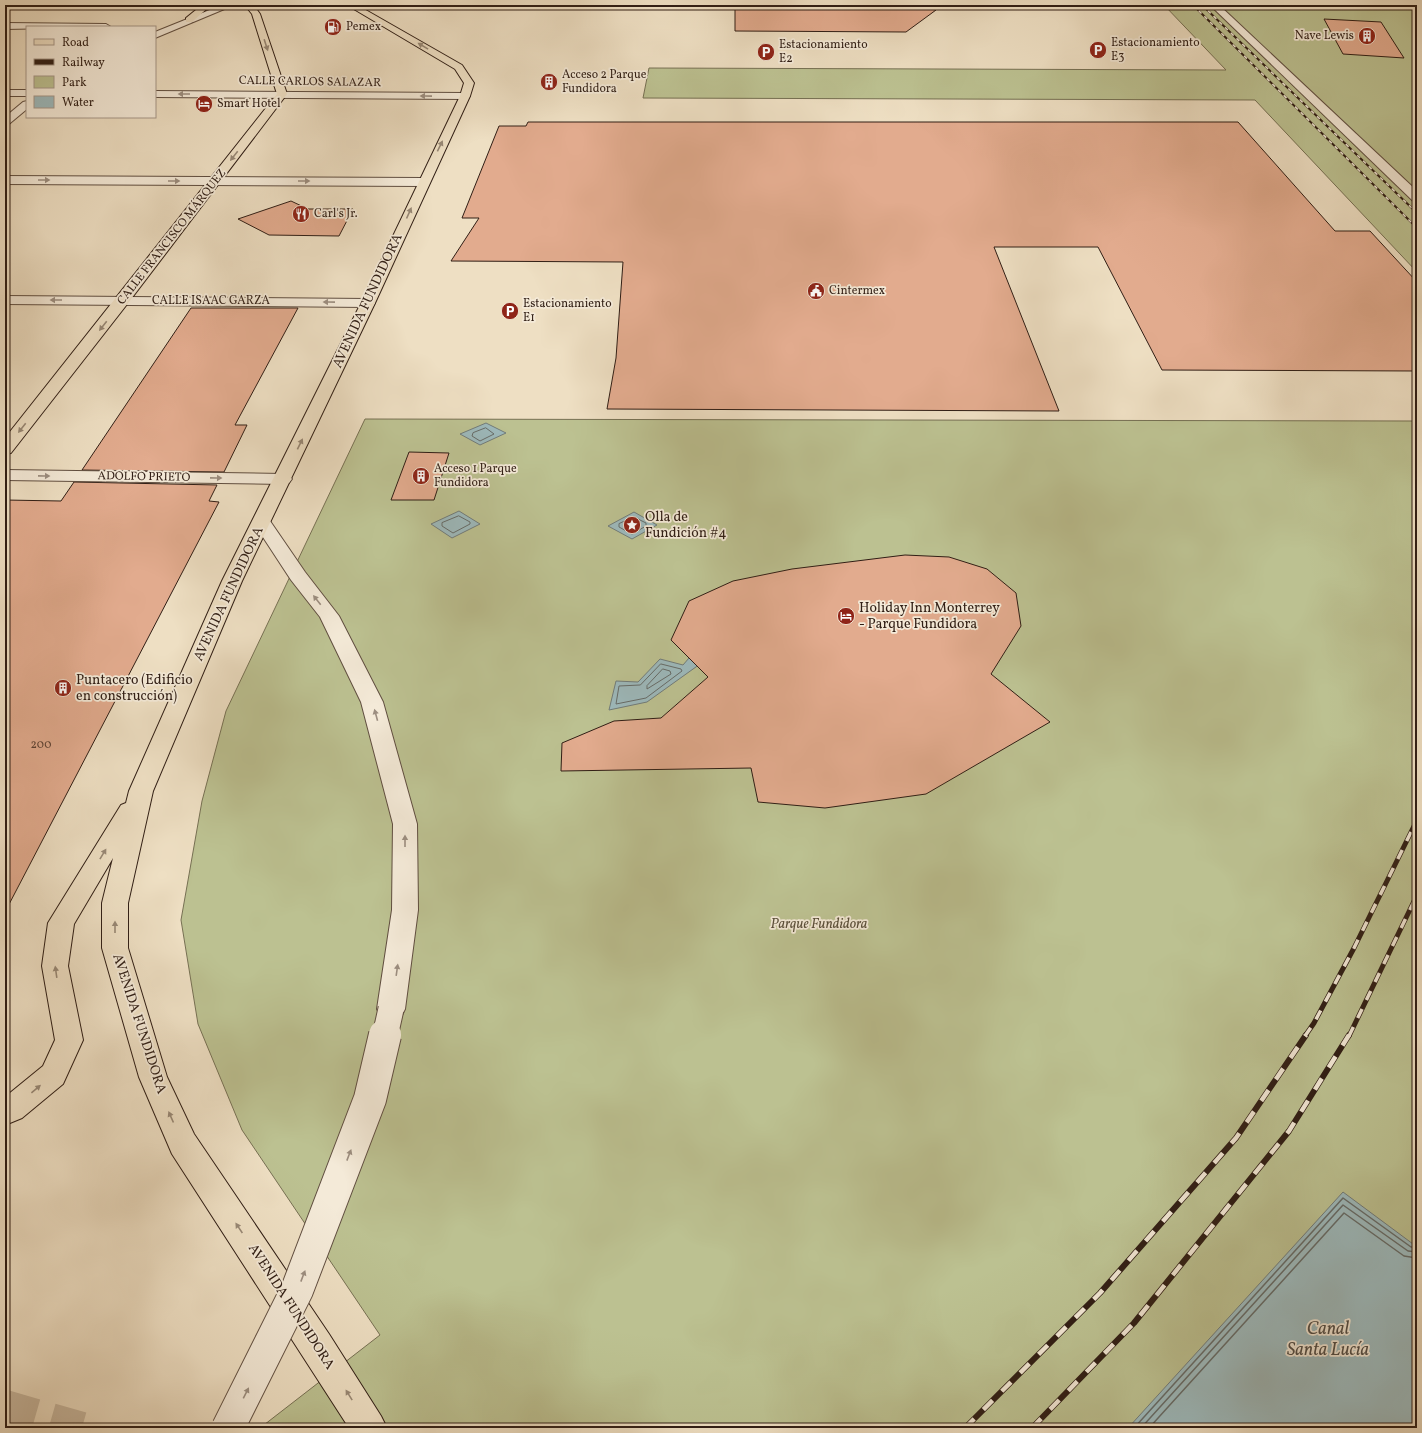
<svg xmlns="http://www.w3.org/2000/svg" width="1422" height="1433" font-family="Vollkorn,serif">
  <rect width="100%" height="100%" fill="#eedfc3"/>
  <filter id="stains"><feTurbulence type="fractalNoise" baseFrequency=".005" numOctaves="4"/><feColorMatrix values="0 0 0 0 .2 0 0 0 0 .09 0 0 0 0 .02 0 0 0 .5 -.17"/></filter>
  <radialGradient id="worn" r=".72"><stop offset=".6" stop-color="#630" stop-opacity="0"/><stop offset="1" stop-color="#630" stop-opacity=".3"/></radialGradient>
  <g fill="#bcc191" stroke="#767053">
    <polygon points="1164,5 1417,5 1417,272 1255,100 643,98 649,68 1226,70"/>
    <polygon points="365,419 1417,421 1417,1428 260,1428 380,1335 242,1130 198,1024 181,920 202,801 226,711"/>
  </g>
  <g fill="#9dbabd" stroke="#717c7a">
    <polygon points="486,423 506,433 480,445 460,434"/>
    <polygon points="459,511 480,524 452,538 431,524"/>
    <polygon points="634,512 657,525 632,539 608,526"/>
    <polygon points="701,644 721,649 647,702 609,710 616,681 638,682 660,659 683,665"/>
    <polygon points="1343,1192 1413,1244 1417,1243 1417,1421 1411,1428 1128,1428"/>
  </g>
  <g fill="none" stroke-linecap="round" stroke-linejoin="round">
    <g stroke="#666c69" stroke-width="1">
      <polygon points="486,428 494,434 480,441 472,436 473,433"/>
      <polygon points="459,516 470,522 470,524 453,533 442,526 442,523"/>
      <polygon points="634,517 646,523 646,526 632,534 619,527 619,524"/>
      <polygon points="661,664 681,669 682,671 646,698 616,704 619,686 640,685"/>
      <polygon points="663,669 670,671 671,674 647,689 647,686"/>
    </g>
    <g stroke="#666c69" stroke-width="1.5">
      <polyline points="1134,1428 1343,1198 1411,1247 1417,1247"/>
      <polyline points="1141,1428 1343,1205 1408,1251 1417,1252"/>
      <polyline points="1149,1428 1344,1213 1404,1256 1417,1258"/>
    </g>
  </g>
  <g fill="#e2ab8e" stroke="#301e15">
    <polygon points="735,5 903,5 936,10 906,32 735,31"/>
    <polygon points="1324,19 1381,22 1404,58 1343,54"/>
    <polygon points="528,122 1238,122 1335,231 1370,231 1417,282 1417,371 1162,370 1098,247 994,247 1059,411 607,409 616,358 623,262 451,261 479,218 462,218 499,126 526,126"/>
    <polygon points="291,201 308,209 353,209 339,236 269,235 238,219"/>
    <polygon points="191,308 298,308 235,425 247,425 224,472 82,470"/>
    <polygon points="409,452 449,453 434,500 391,500"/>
    <polygon points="74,482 217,485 209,501 219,502 5,912 5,500 61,501"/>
    <polygon points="905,555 949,557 987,569 1016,593 1021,626 991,674 1050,722 926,794 825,808 758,802 751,768 561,771 562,743 614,721 661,718 708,677 671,640 689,601 733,581 792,569"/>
  </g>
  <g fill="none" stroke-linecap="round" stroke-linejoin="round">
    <polyline stroke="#c8b8a0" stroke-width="32" stroke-dasharray="32 16" stroke-linecap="butt" points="5,1406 82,1428"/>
    <defs>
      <g id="minor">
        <polygon points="222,5 234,5 155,38 155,32"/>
        <polygon points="1210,5 1219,5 1417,191 1417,202 1413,201"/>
        <polygon points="5,23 106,24 111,27 5,29"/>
        <rect x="5" y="90" width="22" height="6"/>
        <polygon points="155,91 465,93 470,96 465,99 155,97"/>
        <polygon points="27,101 27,109 9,124 5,125 5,117 23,102"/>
        <polygon points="5,176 424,178 430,182 424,186 5,184"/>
        <polygon points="5,296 368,299 373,300 375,303 373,306 368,307 5,304"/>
        <polygon points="5,470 283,474 289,475 292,479 289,483 283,484 5,480"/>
        <polygon points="262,516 268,518 305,572 339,616 383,702 417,824 418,910 405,1009 401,1017 391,1020 381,1017 377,1009 392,910 393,824 361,702 320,617 291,580 253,522 256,518"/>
      </g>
      <g id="major">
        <polygon points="202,5 211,5 192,22 186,22 186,18"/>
        <polygon points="347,5 357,5 462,65 474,83 470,96 375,303 242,581 153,791 128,903 128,948 167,1077 194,1134 329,1334 381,1416 387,1428 349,1428 172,1154 139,1077 102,948 102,903 113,858 74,924 68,966 83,1040 63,1084 22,1118 5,1125 5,1097 43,1066 55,1040 42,966 48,923 121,805 126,803 129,791 222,581 361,303 460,96 464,83 455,69"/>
        <polygon points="252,6 255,7 260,14 287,94 128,303 11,453 5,454 5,438 277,94 252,14 248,9"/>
      </g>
    </defs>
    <use href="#minor" stroke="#604e40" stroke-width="2"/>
    <use href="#major" stroke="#301e15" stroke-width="2"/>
    <use href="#minor" fill="#f4ead8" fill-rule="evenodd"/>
    <use href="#major" fill="#eedfc3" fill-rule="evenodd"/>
    <defs>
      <g id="rail-far2">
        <polyline points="1193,5 1417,228"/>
        <polyline points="1202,5 1417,213"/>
      </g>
      <g id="rail-far1">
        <polyline points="1305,1036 1314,1023 1354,948 1417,820"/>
        <polyline points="1349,1036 1417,895"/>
      </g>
      <g id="rail">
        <polyline points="965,1428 1100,1293 1236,1138 1306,1035"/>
        <polyline points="1032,1428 1134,1323 1289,1131 1349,1035"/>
      </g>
    </defs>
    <use href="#rail-far2" stroke="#301e15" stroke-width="2"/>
    <use href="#rail-far1" stroke="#301e15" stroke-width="5"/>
    <use href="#rail" stroke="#301e15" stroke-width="6"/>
    <use href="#rail-far2" stroke="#f4ead8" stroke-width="1.5" stroke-dasharray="4" stroke-linecap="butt"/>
    <use href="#rail-far1" stroke="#f4ead8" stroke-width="3.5" stroke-dasharray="10" stroke-linecap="butt"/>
    <use href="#rail" stroke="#f4ead8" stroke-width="4.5" stroke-dasharray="13" stroke-linecap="butt"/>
    <defs>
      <polyline id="minor-bridge-far1" points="385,1036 391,1009"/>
      <polyline id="minor-bridge" points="228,1428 297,1290 370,1099 385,1035"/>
    </defs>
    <use href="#minor-bridge-far1" stroke="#604e40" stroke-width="27" stroke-linecap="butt"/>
    <use href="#minor-bridge" stroke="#604e40" stroke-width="34" stroke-linecap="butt"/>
    <use href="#minor-bridge-far1" stroke="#f4ead8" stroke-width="25"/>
    <use href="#minor-bridge" stroke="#f4ead8" stroke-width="32"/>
  </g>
  <defs><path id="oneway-solid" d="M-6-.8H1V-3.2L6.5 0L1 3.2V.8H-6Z"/></defs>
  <g fill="#988875">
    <use href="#oneway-solid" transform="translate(266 45) rotate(72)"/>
    <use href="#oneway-solid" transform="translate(423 46) rotate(-149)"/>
    <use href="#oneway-solid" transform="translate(440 146) rotate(-64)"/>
    <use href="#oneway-solid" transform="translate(234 156) rotate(128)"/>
    <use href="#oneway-solid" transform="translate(409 213) rotate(-66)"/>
    <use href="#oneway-solid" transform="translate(103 326) rotate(128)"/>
    <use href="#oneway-solid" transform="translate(22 428) rotate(128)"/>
    <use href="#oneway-solid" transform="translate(300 444) rotate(-64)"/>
    <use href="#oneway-solid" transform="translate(103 854) rotate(-59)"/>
    <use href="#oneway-solid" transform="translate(115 927) rotate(-90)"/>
    <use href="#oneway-solid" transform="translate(56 972) rotate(-98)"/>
    <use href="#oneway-solid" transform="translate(36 1089) rotate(-40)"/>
    <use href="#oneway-solid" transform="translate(171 1117) rotate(-114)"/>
    <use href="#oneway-solid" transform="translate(239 1228) rotate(-124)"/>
    <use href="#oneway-solid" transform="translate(349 1395) rotate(-122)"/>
  </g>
  <g fill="#9c8e80">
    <use href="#oneway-solid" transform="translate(184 94) rotate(-180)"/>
    <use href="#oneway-solid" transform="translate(426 96) rotate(-179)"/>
    <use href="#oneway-solid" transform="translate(44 180)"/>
    <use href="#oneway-solid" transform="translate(174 181)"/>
    <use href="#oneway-solid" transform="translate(304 181)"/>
    <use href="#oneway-solid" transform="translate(56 300) rotate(-180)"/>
    <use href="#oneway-solid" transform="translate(329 302) rotate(-179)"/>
    <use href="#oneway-solid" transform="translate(44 476) rotate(1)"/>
    <use href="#oneway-solid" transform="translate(216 478) rotate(1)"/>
    <use href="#oneway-solid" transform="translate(317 600) rotate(-128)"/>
    <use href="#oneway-solid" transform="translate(376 715) rotate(-105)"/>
    <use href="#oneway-solid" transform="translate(405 841) rotate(-90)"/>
    <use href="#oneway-solid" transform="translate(397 970) rotate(-82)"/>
    <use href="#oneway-solid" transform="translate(349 1155) rotate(-69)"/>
    <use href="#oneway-solid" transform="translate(303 1276) rotate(-69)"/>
    <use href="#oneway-solid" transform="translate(246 1393) rotate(-63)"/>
  </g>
  <defs>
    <symbol id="fuel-disc" viewBox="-11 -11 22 22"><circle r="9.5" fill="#8f2418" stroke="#f4ead8"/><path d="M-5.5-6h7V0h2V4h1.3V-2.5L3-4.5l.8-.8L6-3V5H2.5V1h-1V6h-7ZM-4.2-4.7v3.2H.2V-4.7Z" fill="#fff"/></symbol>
    <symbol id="building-disc" viewBox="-11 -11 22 22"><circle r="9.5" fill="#8f2418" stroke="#f4ead8"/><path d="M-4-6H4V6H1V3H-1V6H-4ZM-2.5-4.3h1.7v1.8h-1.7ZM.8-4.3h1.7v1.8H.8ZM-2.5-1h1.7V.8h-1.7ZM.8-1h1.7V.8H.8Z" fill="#fff"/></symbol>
    <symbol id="parking-disc" viewBox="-11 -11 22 22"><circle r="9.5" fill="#8f2418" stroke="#f4ead8"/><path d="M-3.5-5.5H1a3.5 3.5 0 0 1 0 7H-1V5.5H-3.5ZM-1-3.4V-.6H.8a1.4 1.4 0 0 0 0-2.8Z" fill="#fff"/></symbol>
    <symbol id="hotel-disc" viewBox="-11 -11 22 22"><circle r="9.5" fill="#8f2418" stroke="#f4ead8"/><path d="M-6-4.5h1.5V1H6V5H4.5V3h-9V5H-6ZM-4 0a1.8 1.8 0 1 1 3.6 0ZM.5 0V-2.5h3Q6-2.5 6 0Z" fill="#fff"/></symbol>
    <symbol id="restaurant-disc" viewBox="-11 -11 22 22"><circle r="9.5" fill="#8f2418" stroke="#f4ead8"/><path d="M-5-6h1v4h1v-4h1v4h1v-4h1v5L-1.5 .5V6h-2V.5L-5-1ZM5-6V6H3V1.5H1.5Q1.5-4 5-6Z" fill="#fff"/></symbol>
    <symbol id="civic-disc" viewBox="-11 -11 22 22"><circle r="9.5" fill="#8f2418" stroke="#f4ead8"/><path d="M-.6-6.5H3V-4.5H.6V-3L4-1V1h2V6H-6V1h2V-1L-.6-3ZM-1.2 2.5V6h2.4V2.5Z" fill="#fff"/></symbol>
    <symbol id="sight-disc" viewBox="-11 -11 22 22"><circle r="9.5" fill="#8f2418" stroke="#f4ead8"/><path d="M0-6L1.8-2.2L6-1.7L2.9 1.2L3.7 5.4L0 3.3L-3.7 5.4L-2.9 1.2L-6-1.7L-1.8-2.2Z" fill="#fff"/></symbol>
  </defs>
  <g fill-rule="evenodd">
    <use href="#fuel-disc" x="323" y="17" width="20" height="20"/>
    <use href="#building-disc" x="1357" y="26" width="20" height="20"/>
    <use href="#parking-disc" x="1088" y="40" width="20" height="20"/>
    <use href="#parking-disc" x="756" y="42" width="20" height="20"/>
    <use href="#building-disc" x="539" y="72" width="20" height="20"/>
    <use href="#hotel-disc" x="194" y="94" width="20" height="20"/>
    <use href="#restaurant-disc" x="291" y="204" width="20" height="20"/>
    <use href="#civic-disc" x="806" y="281" width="20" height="20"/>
    <use href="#parking-disc" x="500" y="301" width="20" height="20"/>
    <use href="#building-disc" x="411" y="466" width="20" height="20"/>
    <use href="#sight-disc" x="622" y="515" width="20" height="20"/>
    <use href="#hotel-disc" x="836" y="606" width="20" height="20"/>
    <use href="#building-disc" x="53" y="678" width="20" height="20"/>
  </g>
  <g text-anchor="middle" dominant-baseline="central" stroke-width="3.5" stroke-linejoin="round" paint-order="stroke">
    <g font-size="12" fill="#301e15" stroke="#f4ead8" text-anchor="start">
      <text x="346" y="27">Pemex</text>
      <text x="1354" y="36" text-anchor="end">Nave Lewis</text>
      <text x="1111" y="43">Estacionamiento<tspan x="1111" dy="14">E3</tspan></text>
      <text x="779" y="45">Estacionamiento<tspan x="779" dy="14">E2</tspan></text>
      <text x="562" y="75">Acceso 2 Parque<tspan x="562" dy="14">Fundidora</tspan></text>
      <text x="217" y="104">Smart Hotel</text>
      <text x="314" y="214">Carl's Jr.</text>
      <text x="829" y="291">Cintermex</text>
      <text x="523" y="304">Estacionamiento<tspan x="523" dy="14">E1</tspan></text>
      <text x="434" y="469">Acceso 1 Parque<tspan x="434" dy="14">Fundidora</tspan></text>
    </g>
    <g font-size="12" fill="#301e15" stroke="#f4ead8">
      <text transform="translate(310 82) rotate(1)">CALLE CARLOS SALAZAR</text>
      <text transform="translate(172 237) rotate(-52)">CALLE FRANCISCO MÁRQUEZ</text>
      <text x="211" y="301">CALLE ISAAC GARZA</text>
      <text transform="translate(144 477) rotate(1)">ADOLFO PRIETO</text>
    </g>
    <g font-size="12" fill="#5c4133">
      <text x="41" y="745">200</text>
    </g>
    <g font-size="14" fill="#301e15" stroke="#f4ead8">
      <text transform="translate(368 301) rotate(-65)">AVENIDA FUNDIDORA</text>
      <text transform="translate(229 594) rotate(-65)">AVENIDA FUNDIDORA</text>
      <text transform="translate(139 1024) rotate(72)">AVENIDA FUNDIDORA</text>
      <text transform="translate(291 1307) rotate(57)">AVENIDA FUNDIDORA</text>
    </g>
    <g font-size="14" fill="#301e15" stroke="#f4ead8" text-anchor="start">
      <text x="645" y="517">Olla de<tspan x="645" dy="16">Fundición #4</tspan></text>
      <text x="859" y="608">Holiday Inn Monterrey<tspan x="859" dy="16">- Parque Fundidora</tspan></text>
      <text x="76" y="680">Puntacero (Edificio<tspan x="76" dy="16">en construcción)</tspan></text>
    </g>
    <g font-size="14" font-style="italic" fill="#5a4f3a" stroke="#f4ead8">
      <text x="819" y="924">Parque Fundidora</text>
    </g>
    <g font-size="18" font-style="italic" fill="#514d47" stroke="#f4ead8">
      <text x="1328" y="1329">Canal<tspan x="1328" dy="21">Santa Lucía</tspan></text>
    </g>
  </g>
  <rect width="1422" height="1433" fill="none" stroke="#eedfc3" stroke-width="20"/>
  <rect x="6" y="6" width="1410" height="1421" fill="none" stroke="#301e15" stroke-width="2"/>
  <rect x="10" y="10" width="1402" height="1413" fill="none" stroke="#301e15"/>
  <rect x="26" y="26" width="130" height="92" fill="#f4ead8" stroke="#a6988a"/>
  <rect x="34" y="39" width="20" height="6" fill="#eedfc3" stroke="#a6988a"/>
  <text x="62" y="46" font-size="12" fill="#301e15">Road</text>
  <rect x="34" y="59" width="20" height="6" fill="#301e15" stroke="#a6988a"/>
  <text x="62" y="66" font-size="12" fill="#301e15">Railway</text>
  <rect x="34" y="76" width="20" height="12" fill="#bcc191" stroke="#a6988a"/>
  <text x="62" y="86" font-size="12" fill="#301e15">Park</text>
  <rect x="34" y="96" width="20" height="12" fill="#9dbabd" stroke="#a6988a"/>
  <text x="62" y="106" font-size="12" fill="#301e15">Water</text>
  <rect width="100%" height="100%" filter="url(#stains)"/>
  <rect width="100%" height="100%" fill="url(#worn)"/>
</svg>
